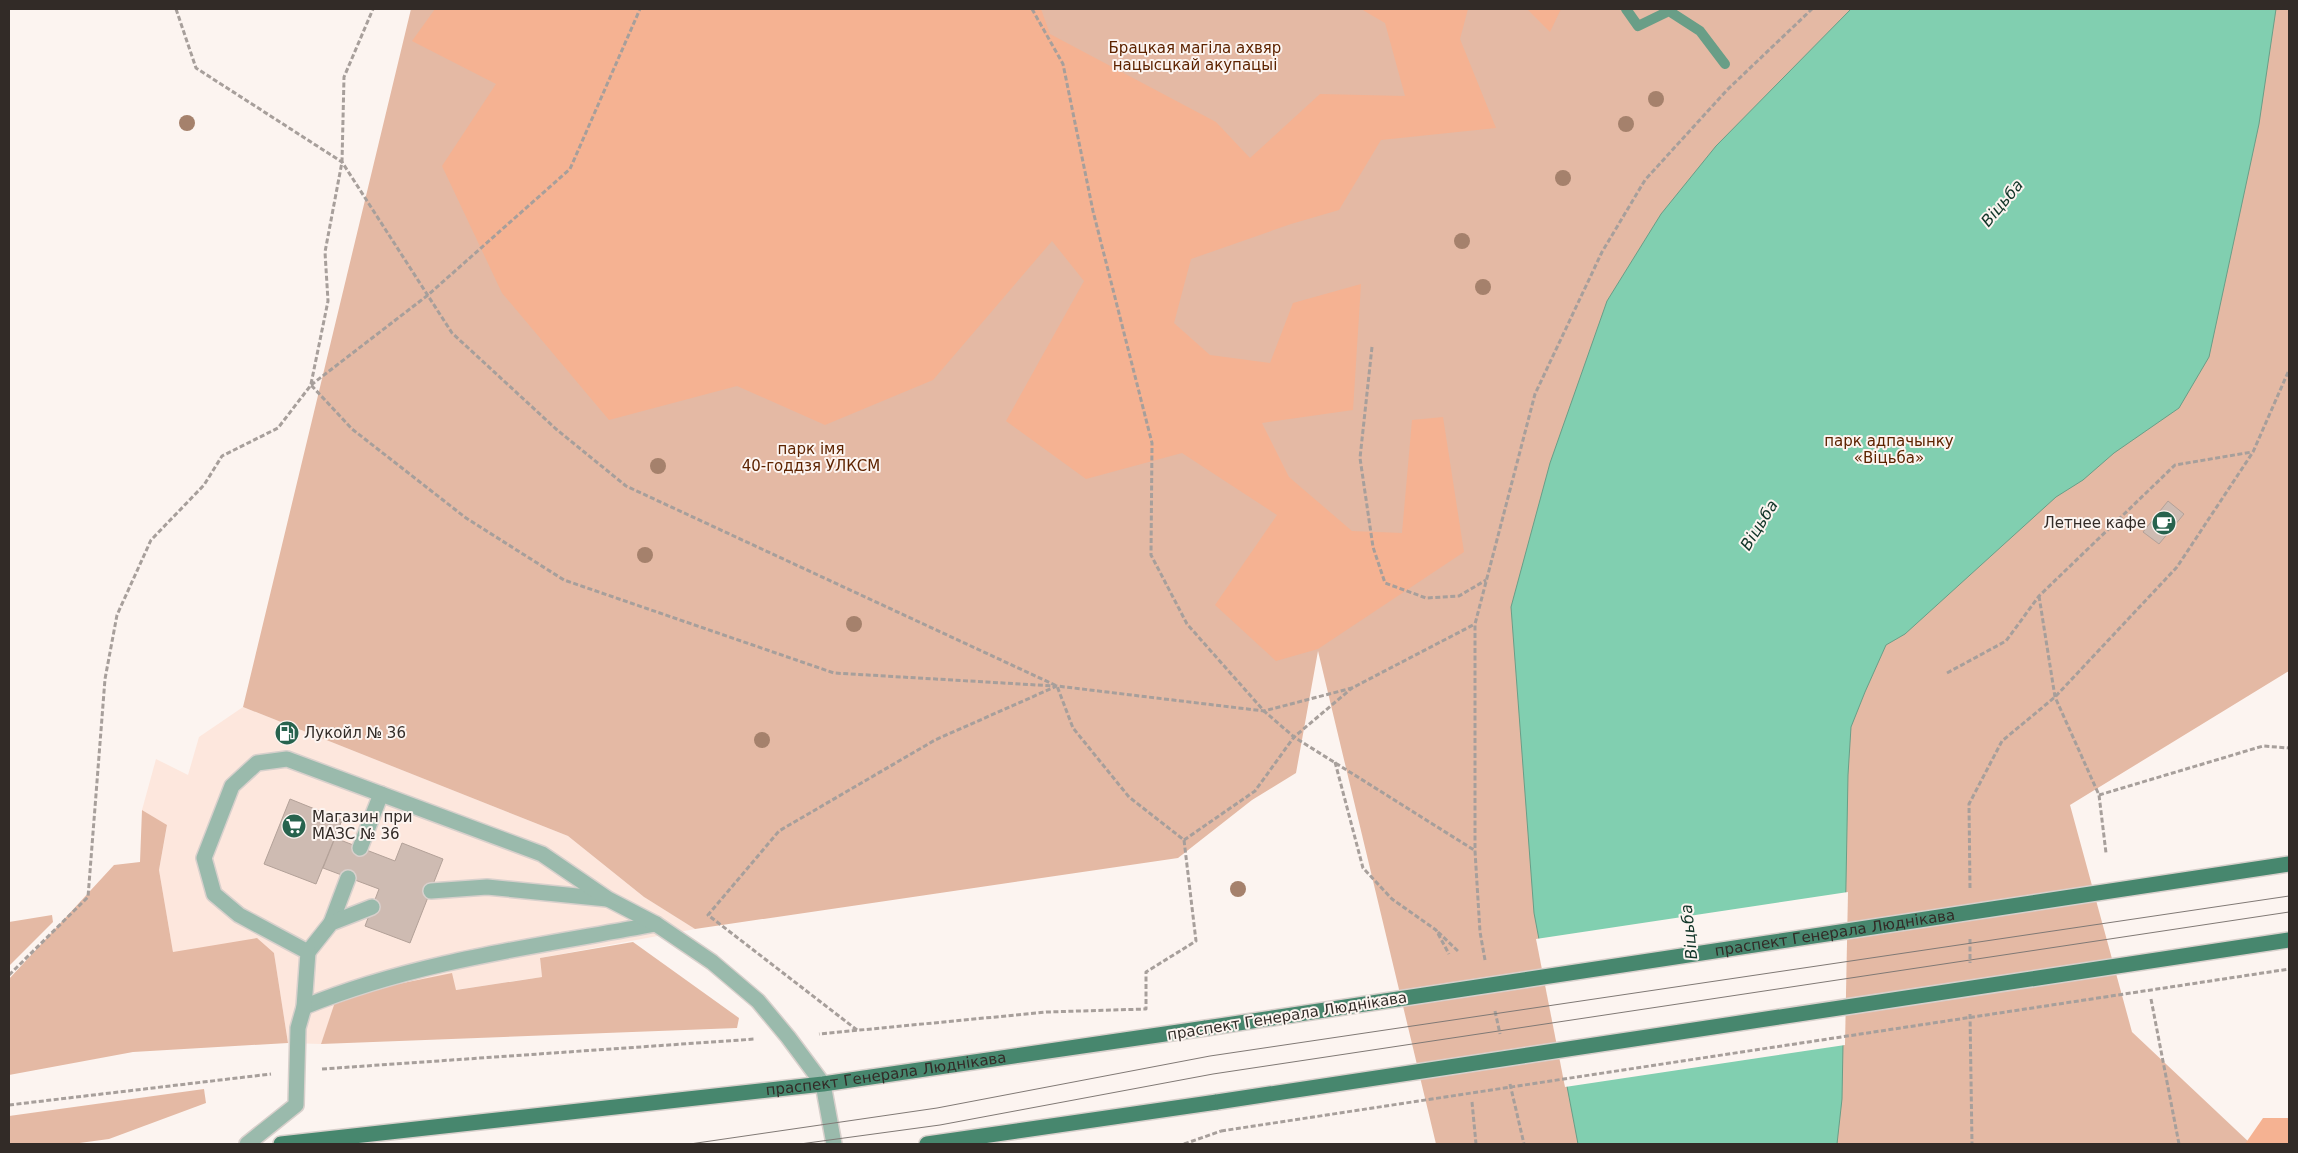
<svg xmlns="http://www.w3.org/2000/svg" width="2298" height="1153" font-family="'DejaVu Sans',sans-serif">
  <rect width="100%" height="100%" fill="#fcf4f0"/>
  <polygon fill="#fde7dd" points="243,707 568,836 644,897 695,929 540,958 542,977 455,990 451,974 398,984 336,1002 321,1044 288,1043 274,953 173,952 159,870 167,826 142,810 156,759 188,775 199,737"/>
  <g fill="#e4b9a4">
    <polygon points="411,9 2289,9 2289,671 2070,805 2132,1032 2251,1144 1436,1144 1318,651 1296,773 1252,800 1178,858 695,929 644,897 568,836 243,707"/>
    <polygon points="142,810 167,825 159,870 173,952 257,938 274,953 288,1043 133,1052 9,1075 9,979 114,865 140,862"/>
    <polygon points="52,915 53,922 9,966 9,922"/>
    <polygon points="633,942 739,1018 737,1028 321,1044 335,1002 398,984 452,973 456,990 542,977 540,958"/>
    <polygon points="204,1089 206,1103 109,1139 72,1144 9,1144 9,1116"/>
  </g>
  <g fill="#f5b292">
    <polygon points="435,9 1041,9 1050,34 1216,122 1250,158 1320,94 1405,96 1385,23 1361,9 1468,9 1460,39 1496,128 1381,140 1339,210 1291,224 1191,259 1174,323 1210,355 1270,363 1293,303 1361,284 1353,410 1262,423 1289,477 1352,531 1402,533 1412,420 1443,417 1464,552 1318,649 1276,661 1215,605 1277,515 1182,453 1086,479 1006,421 1084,281 1052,241 933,380 825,425 737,386 609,420 502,293 442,166 496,84 412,41"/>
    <polygon points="1527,9 1561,9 1550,32"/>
    <polygon points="2263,1118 2289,1118 2289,1144 2245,1144"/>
  </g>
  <polygon fill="#81cfb0" stroke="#699e87" points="1851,9 2276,9 2259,124 2209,357 2179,408 2114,453 2083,480 2056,497 1905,634 1886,645 1865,692 1851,727 1848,775 1842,1099 1837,1144 1578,1144 1534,913 1511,607 1550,463 1607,301 1661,214 1716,146"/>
  <polygon fill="#fcf4f0" points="1848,892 1845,1045 1565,1087 1536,939"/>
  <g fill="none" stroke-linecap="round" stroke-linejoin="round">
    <polyline stroke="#699e87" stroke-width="10" points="1626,9 1638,26 1669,11 1700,31 1725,64"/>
  </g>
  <g fill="#cebbb2" stroke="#b3a198">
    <polygon points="2168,501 2184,514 2159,544 2143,532"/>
    <polygon points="290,799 342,820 316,884 264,864"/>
    <polygon points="335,838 395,861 402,843 443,859 410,943 365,926 379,889 323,868"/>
  </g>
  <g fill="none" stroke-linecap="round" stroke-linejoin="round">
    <defs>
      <g id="lane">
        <polyline points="360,848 381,794"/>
        <polyline points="431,891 487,887 607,899"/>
        <polyline points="331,923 348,878"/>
        <polyline points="308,952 331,923 372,907"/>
        <path d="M304 1007C416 961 538 946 656 924"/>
        <polyline points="247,1144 296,1105 298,1028 304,1007 308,952 239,915 214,894 204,858 232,786 257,763 287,759 542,854 608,899 656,924 712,962 758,1001 788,1037 823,1084"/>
      </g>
      <polyline id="street" points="823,1084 834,1144"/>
      <g id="primary">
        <path id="s1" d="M281 1144 823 1084 1206 1028"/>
        <polyline points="927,1144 1217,1102"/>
      </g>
    </defs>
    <use href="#lane" stroke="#d8d0cc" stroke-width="18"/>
    <use href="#street" stroke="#d8d0cc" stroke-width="18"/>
    <use href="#primary" stroke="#d8d0cc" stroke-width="18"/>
    <g stroke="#a79f9b" stroke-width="3" stroke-dasharray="5 2.5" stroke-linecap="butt">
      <polyline points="176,9 196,68 342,162 452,333 556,429 626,486 1057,686 1073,728 1129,797 1184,840 1196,941 1146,972 1146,1009 1047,1012 819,1034"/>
      <polyline points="1032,9 1063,64 1093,211 1152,443 1151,555 1187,624 1264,711 1294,737 1474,850"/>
      <polyline points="1372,347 1360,458 1373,547 1385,583 1426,598 1459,596 1486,580"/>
      <polyline points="311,384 328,301 325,252 342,162 344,77 373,9"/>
      <polyline points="311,385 428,295 570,169 640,9"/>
      <polyline points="2039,596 2055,697 2099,795 2106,853"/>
      <polyline points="1947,673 2006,641 2039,596 2175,465 2252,452"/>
      <polyline points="1335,762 1363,868 1392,899 1436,930 1449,954"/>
      <polyline points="2099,795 2263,746 2289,748"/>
      <polyline points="1184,840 1255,791 1294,737 1352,688 1475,624"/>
      <polyline points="1970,888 1969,804 2002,741 2055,697 2177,567 2253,452 2289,370"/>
      <polyline points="1438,932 1459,952"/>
      <polyline points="1970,939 1970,963"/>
      <polyline points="1485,960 1480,932 1475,851 1475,624 1535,394 1602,252 1645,180 1727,90 1812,9"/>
      <polyline points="9,975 88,897 105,679 117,615 151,540 204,485 222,456 278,428 311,385 352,429 466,518 564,580 834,673 1054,686"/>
      <polyline points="2151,999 2179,1144"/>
      <polyline points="1495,1011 1500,1034"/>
      <polyline points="1970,1014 1972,1144"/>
      <polyline points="857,1030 708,915 779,831 935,740 1057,686 1264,711 1352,688"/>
      <polyline points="322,1069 755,1039"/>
      <polyline points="1510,1084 1524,1144"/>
      <polyline points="1472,1102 1476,1144"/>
      <polyline points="9,1105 271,1074"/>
      <polyline points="1184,1144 1221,1131"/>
    </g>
    <use href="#lane" stroke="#9abaac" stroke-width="15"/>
    <use href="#street" stroke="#9abaac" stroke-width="15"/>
    <use href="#primary" stroke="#47876e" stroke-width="15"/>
    <g stroke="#807975" stroke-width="1">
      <polyline points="690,1144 937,1108 1210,1056 2289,896"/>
      <polyline points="800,1144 940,1125 1213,1074 2289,912"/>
    </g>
    <defs>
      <g id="primary-bridge">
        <path id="s2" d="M1206 1028 2289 864"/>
        <polyline points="1217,1102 2289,940"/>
      </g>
    </defs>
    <use href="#primary-bridge" stroke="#d8d0cc" stroke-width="18" stroke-linecap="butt"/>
    <polyline stroke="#a79f9b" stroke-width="3" stroke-dasharray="5 2.5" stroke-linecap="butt" points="1221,1131 2289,969"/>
    <use href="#primary-bridge" stroke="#47876e" stroke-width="15"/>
  </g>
  <g fill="#a5816c">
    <circle cx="1656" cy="99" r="8"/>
    <circle cx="187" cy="123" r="8"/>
    <circle cx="1626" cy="124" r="8"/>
    <circle cx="1563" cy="178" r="8"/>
    <circle cx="1462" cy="241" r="8"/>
    <circle cx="1483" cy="287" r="8"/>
    <circle cx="658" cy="466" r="8"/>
    <circle cx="645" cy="555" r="8"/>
    <circle cx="854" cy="624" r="8"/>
    <circle cx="762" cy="740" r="8"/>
    <circle cx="1238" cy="889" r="8"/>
  </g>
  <defs>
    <symbol id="cafe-disc" viewBox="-11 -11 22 22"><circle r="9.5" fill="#27634e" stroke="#fcf4f0"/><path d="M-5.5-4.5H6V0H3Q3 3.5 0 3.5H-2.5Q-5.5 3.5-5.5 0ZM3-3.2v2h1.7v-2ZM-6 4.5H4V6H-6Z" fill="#fff"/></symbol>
    <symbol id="fuel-disc" viewBox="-11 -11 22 22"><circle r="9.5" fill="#27634e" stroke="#fcf4f0"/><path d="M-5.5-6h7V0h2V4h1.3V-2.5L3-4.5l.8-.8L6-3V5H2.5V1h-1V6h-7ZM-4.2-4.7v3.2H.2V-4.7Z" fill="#fff"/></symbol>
    <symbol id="supermarket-disc" viewBox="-11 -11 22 22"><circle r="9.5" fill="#27634e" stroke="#fcf4f0"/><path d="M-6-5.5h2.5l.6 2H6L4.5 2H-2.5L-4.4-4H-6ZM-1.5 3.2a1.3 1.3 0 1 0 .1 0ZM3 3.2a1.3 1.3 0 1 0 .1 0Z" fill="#fff"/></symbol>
  </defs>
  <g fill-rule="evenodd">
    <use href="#cafe-disc" x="2150" y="509" width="28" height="28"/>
    <use href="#fuel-disc" x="273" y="719" width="28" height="28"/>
    <use href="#supermarket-disc" x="280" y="812" width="28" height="28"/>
  </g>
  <g text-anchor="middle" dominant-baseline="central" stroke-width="4" stroke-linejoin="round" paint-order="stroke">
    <g font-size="15" fill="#5d2300" stroke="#fcf4f0">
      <text x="1195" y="48">Брацкая магіла ахвяр<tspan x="1195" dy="17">нацысцкай акупацыі</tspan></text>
      <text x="1889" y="441">парк адпачынку<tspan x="1889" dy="17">«Віцьба»</tspan></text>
      <text x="811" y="449">парк імя<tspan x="811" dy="17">40-годдзя УЛКСМ</tspan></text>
    </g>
    <g font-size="15" fill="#322b27" stroke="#fcf4f0" text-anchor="start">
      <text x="2146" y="523" text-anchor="end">Летнее кафе</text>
      <text x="304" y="733">Лукойл № 36</text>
      <text x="312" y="817">Магазин при<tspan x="312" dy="17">МАЗС № 36</tspan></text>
    </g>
    <g font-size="15" fill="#322b27" stroke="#fcf4f0">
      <text stroke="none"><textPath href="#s2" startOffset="636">праспект Генерала Люднікава</textPath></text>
      <text transform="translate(1287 1016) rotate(-9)">праспект Генерала Люднікава</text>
      <text stroke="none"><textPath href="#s1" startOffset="609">праспект Генерала Люднікава</textPath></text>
    </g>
    <g font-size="16" font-style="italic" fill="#113528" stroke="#fcf4f0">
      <text transform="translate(2002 203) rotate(-50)">Віцьба</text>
      <text transform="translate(1759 525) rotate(-58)">Віцьба</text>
      <text transform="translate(1689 932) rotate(-96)">Віцьба</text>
    </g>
  </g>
  <rect width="2298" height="1153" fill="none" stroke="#322b27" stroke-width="20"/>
</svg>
